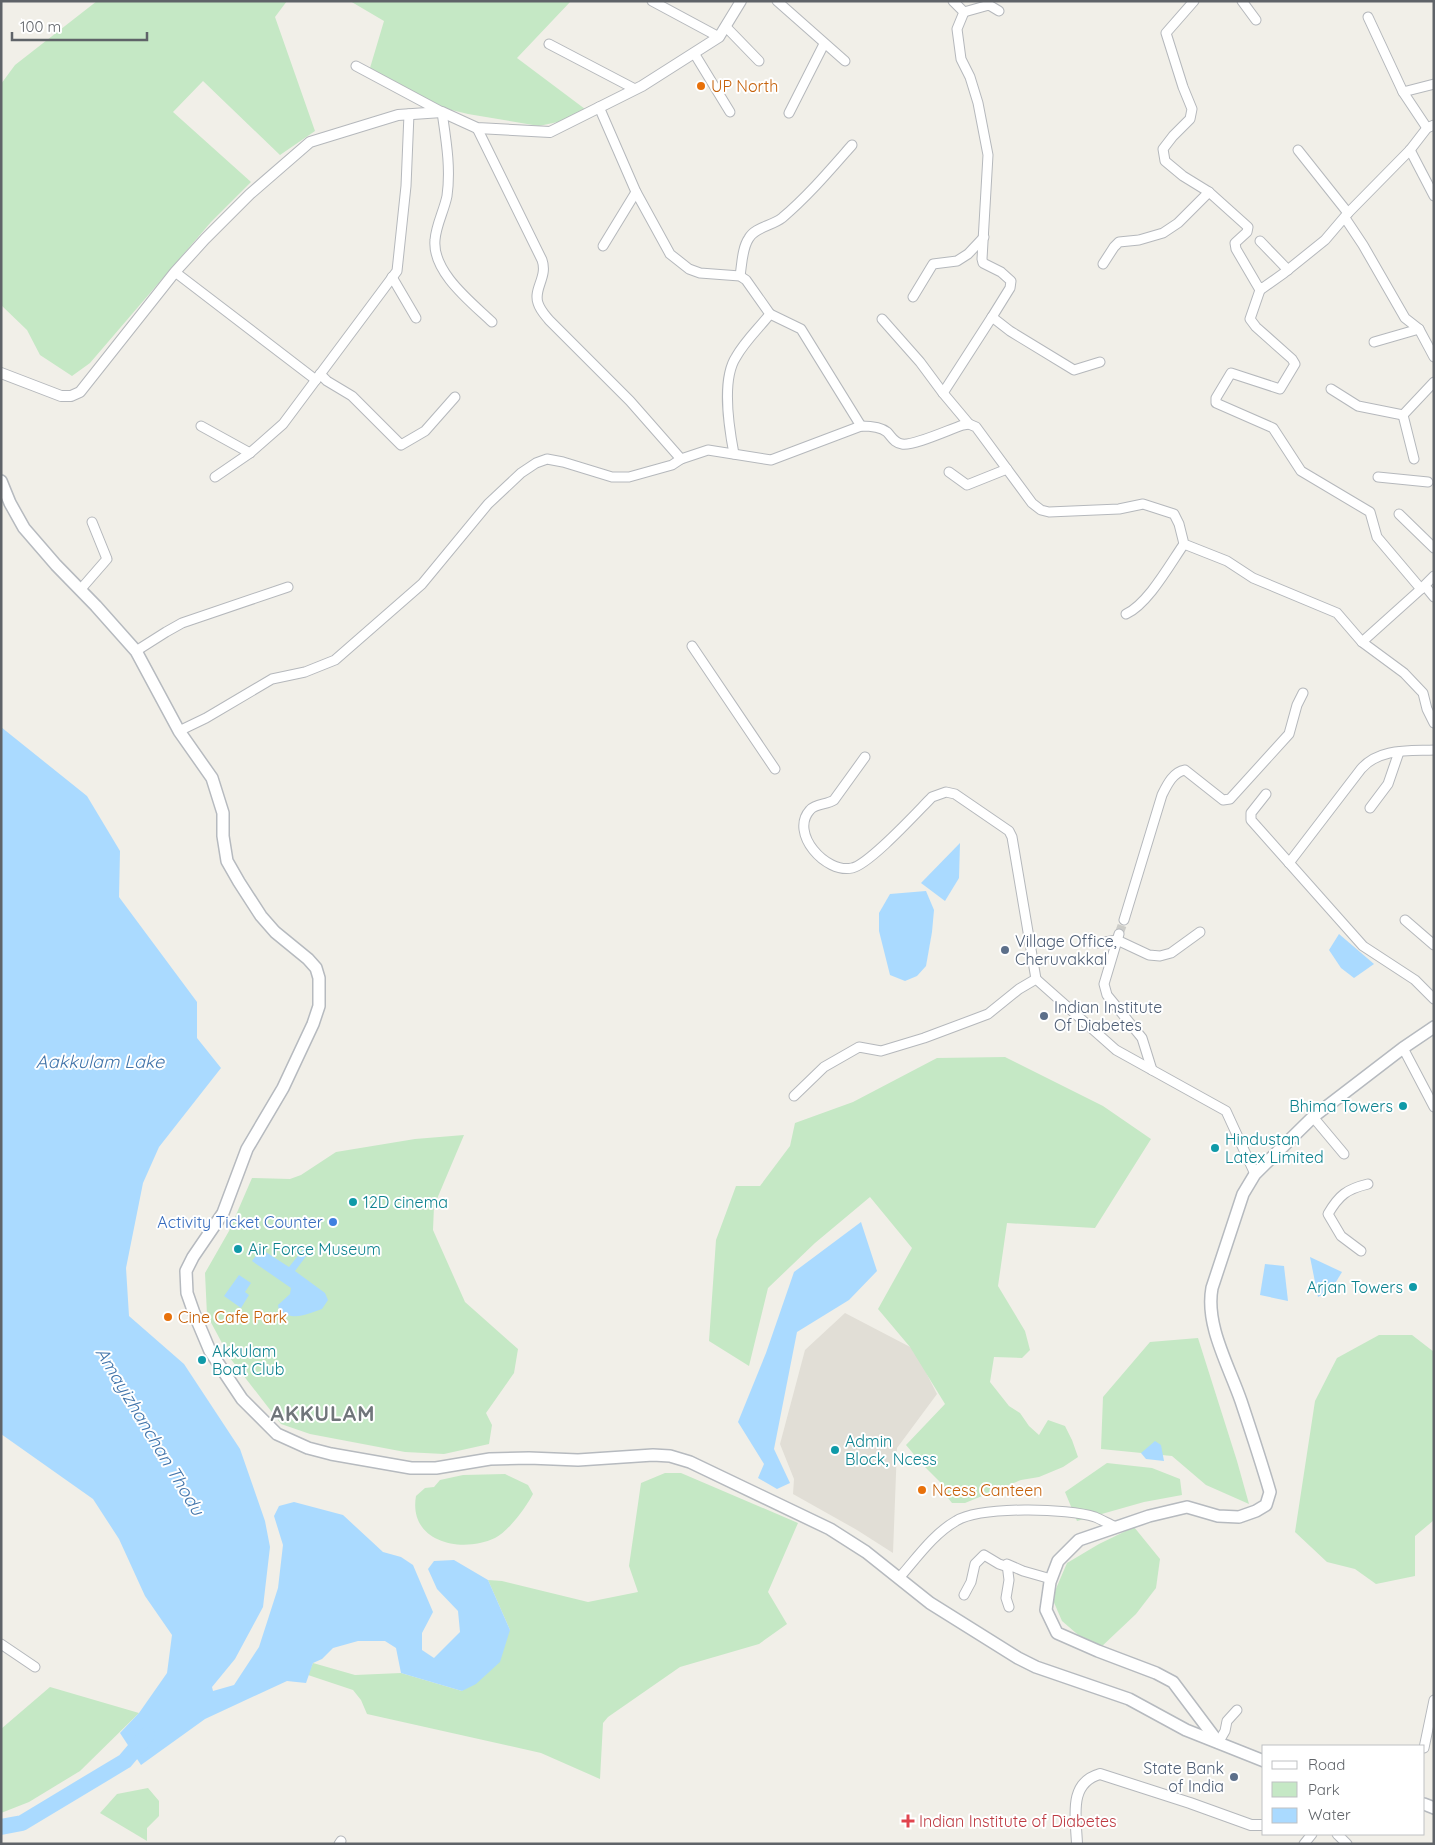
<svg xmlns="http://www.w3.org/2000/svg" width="1435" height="1845" font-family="Quicksand,sans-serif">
  <rect width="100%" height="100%" fill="#f1efe8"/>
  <polygon fill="#e1ded6" points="845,1313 914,1349 937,1394 897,1448 893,1553 857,1530 793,1494 794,1479 780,1444 805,1350"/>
  <g fill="#c5e8c5">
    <polygon points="97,1 287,1 275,17 315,131 280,155 203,81 173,112 251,182 211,222 90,363 72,376 40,355 27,330 1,305 1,84 15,65"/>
    <polygon points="350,1 571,1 517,58 585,109 567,120 539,126 468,114 439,107 370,68 384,21"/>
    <polygon points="1005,1057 1103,1106 1151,1139 1095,1228 1007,1223 998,1286 1025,1331 1030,1350 1022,1358 994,1357 990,1382 1009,1406 1020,1413 1029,1426 1039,1435 1048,1420 1065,1426 1072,1440 1078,1457 1063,1467 1039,1477 1021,1480 965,1503 952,1503 944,1493 942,1484 923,1465 906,1445 945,1404 910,1347 878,1309 912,1248 870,1197 815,1243 768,1288 749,1366 709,1341 716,1240 736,1186 760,1186 790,1146 795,1123 853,1102 937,1058"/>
    <polygon points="464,1135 434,1206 433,1230 465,1302 518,1349 514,1373 486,1413 492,1425 489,1444 444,1454 405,1452 310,1434 281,1424 230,1358 207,1315 205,1273 229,1231 252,1178 290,1179 301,1175 336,1152 415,1139"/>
    <polygon points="1379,1335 1412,1335 1434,1352 1434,1520 1415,1536 1415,1576 1376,1584 1355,1569 1327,1562 1295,1532 1315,1401 1337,1358"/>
    <polygon points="1198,1338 1237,1461 1249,1504 1206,1485 1172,1456 1101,1449 1103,1397 1150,1342"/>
    <polygon points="1107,1463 1152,1468 1180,1479 1182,1495 1144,1502 1077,1521 1065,1492"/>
    <polygon points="665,1473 681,1473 798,1523 768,1592 787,1624 759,1644 680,1667 608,1717 603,1723 600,1779 541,1753 367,1714 361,1700 353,1690 308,1675 313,1663 355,1675 401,1673 462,1691 510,1630 488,1580 502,1581 588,1602 638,1592 629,1566 641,1483"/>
    <path d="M505 1474 528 1485 533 1494C526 1507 509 1531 495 1538 461 1554 408 1542 416 1496L425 1488 434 1487 440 1480 463 1475Z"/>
    <polygon points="1134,1527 1160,1559 1156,1588 1136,1614 1100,1648 1083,1639 1062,1621 1052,1598 1067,1563 1099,1544"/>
    <polygon points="50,1687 139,1713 80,1771 29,1802 1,1813 1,1729"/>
    <polygon points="148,1788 159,1801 159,1816 147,1828 147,1841 100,1813 117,1794"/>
  </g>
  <g fill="#aadaff">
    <polygon points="1,727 87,796 120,851 119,897 197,1002 197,1038 221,1068 159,1147 143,1183 126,1268 129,1316 184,1364 240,1449 265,1521 270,1547 263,1607 235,1659 212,1687 213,1691 234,1685 259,1647 278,1588 283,1545 274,1516 279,1506 294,1502 343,1515 383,1552 401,1557 413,1565 433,1612 422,1633 422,1650 434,1658 460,1632 458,1611 437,1589 428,1569 434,1561 454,1560 488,1580 510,1630 500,1662 476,1684 462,1691 401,1673 396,1648 385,1641 358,1641 333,1648 322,1659 313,1663 306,1683 287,1681 205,1719 141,1765 120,1733 139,1713 167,1673 172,1635 145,1596 119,1539 93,1499 1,1434"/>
    <polygon points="960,843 959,878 945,901 921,883"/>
    <polygon points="926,891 934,910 932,932 926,966 917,976 905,981 890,975 879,931 879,913 890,894"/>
    <polygon points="1339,934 1374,964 1354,978 1341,968 1329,950"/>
    <polygon points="861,1222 877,1271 849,1300 797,1332 774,1449 790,1483 777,1489 758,1478 764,1464 738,1422 766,1353 794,1272"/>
    <path d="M305 1247 310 1251 295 1271 325 1293 328 1300 322 1309C306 1314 294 1322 279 1310L278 1305 290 1294 291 1288 252 1261 261 1249 289 1267Z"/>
    <polygon points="1310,1257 1342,1272 1331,1290 1318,1297"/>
    <polygon points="1265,1264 1284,1266 1288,1301 1260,1295"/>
    <polygon points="239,1275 251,1283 245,1292 249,1295 241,1308 224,1296"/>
    <polygon points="1155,1441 1161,1445 1164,1461 1146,1459 1141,1453"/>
  </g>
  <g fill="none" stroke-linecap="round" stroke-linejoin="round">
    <polyline stroke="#aadaff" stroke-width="16" points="1,1827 22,1823 125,1761 147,1735"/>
    <polyline stroke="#ccccc8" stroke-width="9" stroke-dasharray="9 4.5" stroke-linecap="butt" points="1119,934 1124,920"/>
    <defs>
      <g id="minor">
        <polyline points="652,1 719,37"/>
        <polyline points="777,1 845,61"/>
        <polyline points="953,1 964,12 957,29 961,59 970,77 978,103 988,155 982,259 983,263 1001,272 1011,281 1010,288 992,317 1010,331 1074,370 1100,362"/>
        <polyline points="1194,1 1166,33 1183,87 1192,109 1190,119 1173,136 1163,149 1165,161 1183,176 1209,192 1248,227 1247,232 1235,243 1236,249 1260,290 1284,273 1325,240 1348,213 1410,150 1427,128 1434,125"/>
        <polyline points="1242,1 1256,20"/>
        <polyline points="964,12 989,5 999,11"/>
        <polyline points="1368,17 1403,92 1427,128"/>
        <polyline points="726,27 759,61"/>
        <polyline points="549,44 635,89"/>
        <polyline points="694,53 730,112"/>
        <path d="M356 66 442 112C446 140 451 168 447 196 444 211 436 225 435 240 432 272 471 302 492 322"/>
        <polyline points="1403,92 1434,84"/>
        <path d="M599 107 636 192 670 254 689 269 700 273 740 276 746 280 770 314C759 328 745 341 736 357 721 380 729 428 734 454"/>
        <polyline points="789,113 824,44"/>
        <path d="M477 128 542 260C548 277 533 289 538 303 540 310 545 315 549 320L630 401 681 459"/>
        <polyline points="1298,150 1348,213"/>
        <polyline points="1410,150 1434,196"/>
        <polyline points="1345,218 1363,245 1405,318 1419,329 1434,357"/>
        <polyline points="1260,241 1288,270"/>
        <polyline points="603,246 636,192"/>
        <polyline points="1103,264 1114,247 1119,242 1139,240 1163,233 1178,223 1209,192"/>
        <polyline points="175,272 316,380"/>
        <path d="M740 276C742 264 742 248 749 238 755 227 772 226 782 218 808 196 830 170 852 145"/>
        <polyline points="392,277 416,318"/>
        <polyline points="1260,290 1250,319 1256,327 1292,359 1295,364 1280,389 1231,373 1216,398 1216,403 1273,428 1301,471 1370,512 1377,537 1421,589"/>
        <polyline points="913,297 933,264 957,261 968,254 984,237"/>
        <polyline points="770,314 801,329 861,426"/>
        <polyline points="882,319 920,362 943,393 969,424"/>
        <polyline points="1374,342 1419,329"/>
        <polyline points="320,374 327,381 352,396 401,445 425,431 455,397"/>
        <polyline points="1331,389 1358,406 1403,415"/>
        <polyline points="943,393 992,317"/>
        <polyline points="201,426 250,453"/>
        <polyline points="1414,459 1403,415 1434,382"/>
        <polyline points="949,472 967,485 1007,469"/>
        <polyline points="215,477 250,453 283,424 397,271 406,186 409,114"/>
        <polyline points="1378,477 1428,482"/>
        <polyline points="1399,514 1434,548"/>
        <polyline points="1425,586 1434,597"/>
        <polyline points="80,590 107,559 92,522"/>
        <path d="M1126 614C1148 604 1170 564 1184 544"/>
        <polyline points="1362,642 1421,589 1434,576"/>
        <polyline points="692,646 775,769"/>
        <polyline points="136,651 166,632 182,623 288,587"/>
        <path d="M179 731 206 718 272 679 305 672 335 660 422 584 488 504 521 473 536 463 547 459 563 462 612 477H629L672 465 681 459 708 450 771 460 861 426C868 426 881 427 887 432 892 437 894 443 902 444 914 446 950 429 963 425L969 424 976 427 1032 503 1041 510 1049 512 1119 509 1143 504 1174 514 1179 524 1184 544 1227 561 1253 578 1337 613 1362 642 1404 673 1423 693 1427 709 1434 723"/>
        <path d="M865 757 834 800C827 805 816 803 810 810 789 833 826 874 852 868 870 864 917 812 932 797L946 792 955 794 1009 831 1012 837 1036 979"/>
        <polyline points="1266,794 1251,813 1251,820 1363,946 1415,980 1434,999"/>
        <polyline points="1370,808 1388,784 1399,752"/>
        <path d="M1289 863 1361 769C1379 748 1408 751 1434 750"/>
        <path d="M1124 920 1162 795C1167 785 1173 772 1185 770L1223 800 1230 799 1289 734 1297 705 1303 693"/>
        <polyline points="1405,920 1434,945"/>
        <polyline points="1119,934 1104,984 1107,995 1142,1038 1152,1070"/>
        <polyline points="1099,943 1117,940 1149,955 1160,956 1171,953 1200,932"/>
        <polyline points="1403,1048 1434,1107"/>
        <polyline points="794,1096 824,1067 859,1047 881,1051 924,1038 988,1014 1019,989 1036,979 1116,1050 1226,1111 1255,1174"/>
        <polyline points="1313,1117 1344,1154"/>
        <path d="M1361 1251 1341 1236 1328 1214C1339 1195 1347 1189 1368 1184"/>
        <path d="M899 1578C916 1559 933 1534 956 1521 981 1506 1068 1508 1095 1517 1102 1520 1109 1524 1116 1527"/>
        <polyline points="964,1595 971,1582 975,1564 984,1555 999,1564 1008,1567"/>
        <polyline points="1009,1607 1006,1598 1009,1580 1007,1564 1023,1571 1051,1579"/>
        <polyline points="1,1644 35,1667"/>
        <polyline points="1218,1743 1225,1731 1227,1721 1237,1710"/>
        <polyline points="1424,1748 1434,1700"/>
        <polyline points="1337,1834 1347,1844"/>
        <polyline points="339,1844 341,1841"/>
        <polyline points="1304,1844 1312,1834"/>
      </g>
      <g id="tertiary">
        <polyline points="1,373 61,396 71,396 80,392 175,272 205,239 250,194 310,142 398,115 442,112 477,128 550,132 642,86 719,37 741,1"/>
        <path d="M1077 1844C1076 1817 1068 1783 1100 1774L1190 1803 1251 1825H1264"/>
      </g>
      <g id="secondary">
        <polyline points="1,481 10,503 24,528 56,565 96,606 136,651 179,731 212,778 223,813 223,836 227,861 239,882 261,916 275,932 308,959 316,968 319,978 319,1006 313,1024 283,1088 247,1149 223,1213 193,1257 186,1271 187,1293 194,1313 210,1351 242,1399 277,1434 308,1448 331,1454 411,1468 436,1468 490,1459 529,1458 578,1460 653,1455 670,1456 690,1462 830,1529 866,1552 930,1603 1018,1658 1036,1667 1129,1699 1186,1730 1264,1761"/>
        <path d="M1218 1742 1173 1682 1156 1673 1098 1651 1057 1633 1046 1610 1050 1582 1058 1561 1079 1540 1149 1516 1187 1507 1218 1516 1239 1517 1256 1511 1266 1505 1270 1492C1261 1461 1251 1431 1241 1401 1229 1366 1205 1325 1212 1288L1243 1194 1255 1174 1313 1117 1403 1048 1434 1027"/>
        <polyline points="1424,1804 1434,1808"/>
      </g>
    </defs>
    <use href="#minor" stroke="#b5b8bc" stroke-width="11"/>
    <use href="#tertiary" stroke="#b5b8bc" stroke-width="12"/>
    <use href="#secondary" stroke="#b6babf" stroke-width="14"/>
    <use href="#minor" stroke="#fff" stroke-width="9"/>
    <use href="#tertiary" stroke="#fff" stroke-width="10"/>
    <use href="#secondary" stroke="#fff" stroke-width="11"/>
  </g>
  <g fill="#e8710a" stroke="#fff" stroke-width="2">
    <circle cx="701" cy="86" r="5"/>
    <circle cx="168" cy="1317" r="5"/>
    <circle cx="922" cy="1490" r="5"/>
  </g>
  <g fill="#5c6f8a" stroke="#fff" stroke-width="2">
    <circle cx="1005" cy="950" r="5"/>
    <circle cx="1044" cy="1016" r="5"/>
    <circle cx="1234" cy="1777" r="5"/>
  </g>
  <g fill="#0f9aa8" stroke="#fff" stroke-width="2">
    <circle cx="1403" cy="1106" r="5"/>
    <circle cx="1215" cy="1148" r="5"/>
    <circle cx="353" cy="1202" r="5"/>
    <circle cx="238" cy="1249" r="5"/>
    <circle cx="1413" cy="1287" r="5"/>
    <circle cx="202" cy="1360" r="5"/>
    <circle cx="835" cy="1450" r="5"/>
  </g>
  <circle fill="#3f7fe0" stroke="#fff" stroke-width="2" cx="333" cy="1222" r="5"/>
  <path fill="#e0444e" stroke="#fff" stroke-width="2" d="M905.5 1813.5h5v5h5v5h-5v5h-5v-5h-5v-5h5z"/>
  <g text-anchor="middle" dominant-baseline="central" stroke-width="4" stroke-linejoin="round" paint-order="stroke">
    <g font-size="16" fill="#c56008" stroke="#fff" text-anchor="start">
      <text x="711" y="86">UP North</text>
      <text x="178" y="1317">Cine Cafe Park</text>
      <text x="932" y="1490">Ncess Canteen</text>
    </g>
    <g font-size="16" fill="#4e5e75" stroke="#fff" text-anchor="start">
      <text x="1015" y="941">Village Office,<tspan x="1015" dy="18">Cheruvakkal</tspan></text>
      <text x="1054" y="1007">Indian Institute<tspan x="1054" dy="18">Of Diabetes</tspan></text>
      <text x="1224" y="1768" text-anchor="end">State Bank<tspan x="1224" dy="18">of India</tspan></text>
    </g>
    <g font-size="16" fill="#0d838f" stroke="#fff" text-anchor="start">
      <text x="1393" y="1106" text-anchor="end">Bhima Towers</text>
      <text x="1225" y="1139">Hindustan<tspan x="1225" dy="18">Latex Limited</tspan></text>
      <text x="363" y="1202">12D cinema</text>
      <text x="248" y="1249">Air Force Museum</text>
      <text x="1403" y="1287" text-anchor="end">Arjan Towers</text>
      <text x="212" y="1351">Akkulam<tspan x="212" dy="18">Boat Club</tspan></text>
      <text x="845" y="1441">Admin<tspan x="845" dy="18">Block, Ncess</tspan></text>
    </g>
    <g font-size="16" fill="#366cbe" stroke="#fff" text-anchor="end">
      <text x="323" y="1222">Activity Ticket Counter</text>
    </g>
    <g font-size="16" fill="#be3a42" stroke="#fff" text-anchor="start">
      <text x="919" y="1821">Indian Institute of Diabetes</text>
    </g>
    <g font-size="18" font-style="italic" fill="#4174aa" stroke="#fff">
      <text x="100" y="1061">Aakkulam Lake</text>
      <text transform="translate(150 1431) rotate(59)">Amayizhanchan Thodu</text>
    </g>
    <g font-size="21" font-weight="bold" letter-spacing="1" fill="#70757a" stroke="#fff">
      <text x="323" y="1413">AKKULAM</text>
    </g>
  </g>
  <rect width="1435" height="1845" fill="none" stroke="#5f6368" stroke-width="5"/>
  <rect x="1262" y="1745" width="162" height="90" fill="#ffffff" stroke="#bfc1c3"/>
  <rect x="1272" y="1761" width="25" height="8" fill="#ffffff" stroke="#bfc1c3"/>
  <text x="1308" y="1770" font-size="15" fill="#5f6368">Road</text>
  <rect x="1272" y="1782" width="25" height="15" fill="#c5e8c5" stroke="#bfc1c3"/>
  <text x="1308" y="1795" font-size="15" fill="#5f6368">Park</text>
  <rect x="1272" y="1808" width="25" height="15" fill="#aadaff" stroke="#bfc1c3"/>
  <text x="1308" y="1820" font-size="15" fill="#5f6368">Water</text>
  <path d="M12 32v8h135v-8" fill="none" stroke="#5f6368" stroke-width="2.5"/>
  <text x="20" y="32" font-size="15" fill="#5f6368" stroke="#ffffff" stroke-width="4" paint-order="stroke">100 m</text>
</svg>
